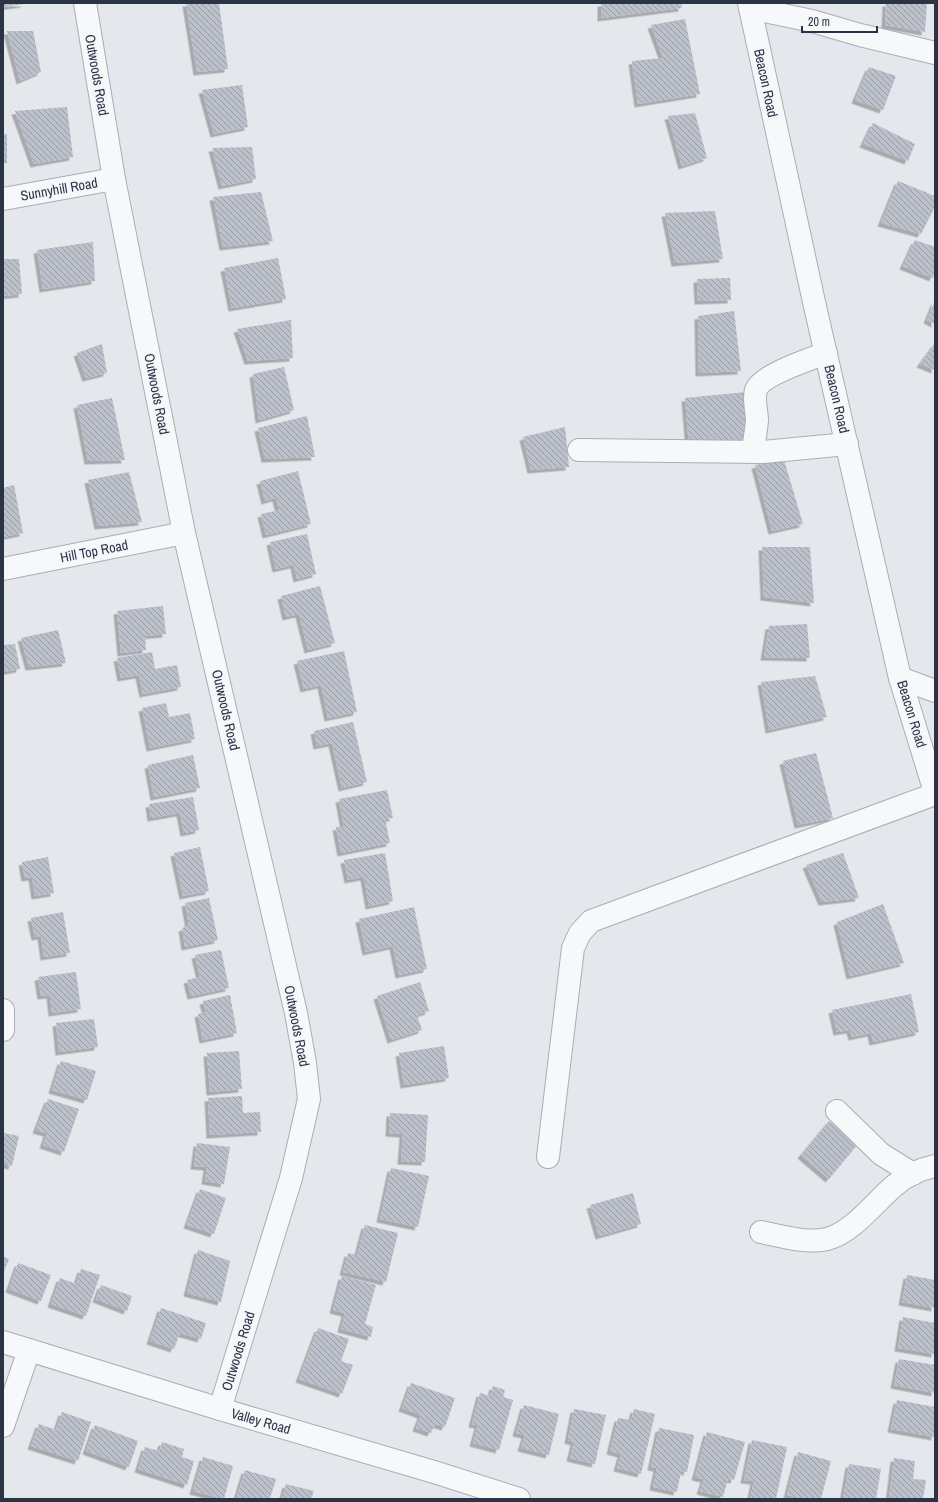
<svg xmlns="http://www.w3.org/2000/svg" width="938" height="1502" font-family="'Archivo Narrow',sans-serif">
  <defs>
    <pattern id="building-back-hatch" width="6" height="6" patternUnits="userSpaceOnUse"><rect width="6" height="6" fill="#bbc0ca"/><path d="M-1 5l2 2M0 0l6 6M5-1l2 2" fill="none" stroke="#989da6"/></pattern>
    <filter id="shadow"><feDropShadow dx="-3.5" dy="3.5" stdDeviation="0" flood-color="#0004"/></filter>
  </defs>
  <rect width="100%" height="100%" fill="#e4e7ec"/>
  <g fill="url(#building-back-hatch)" filter="url(#shadow)">
    <polygon points="3,3 24,3 24,4 3,7"/>
    <polygon points="186,3 219,3 228,69 197,72"/>
    <polygon points="601,3 681,3 682,8 601,18"/>
    <polygon points="886,3 927,3 925,32 885,25"/>
    <polygon points="685,19 700,94 638,104 632,61 663,58 651,25"/>
    <polygon points="7,31 33,31 41,72 20,81"/>
    <polygon points="869,67 896,76 883,110 855,100"/>
    <polygon points="242,85 248,127 214,134 202,90"/>
    <polygon points="67,107 73,157 34,164 15,111"/>
    <polygon points="695,113 707,158 682,166 668,116"/>
    <polygon points="873,123 915,144 908,161 863,144"/>
    <rect x="3" y="134" width="4" height="29"/>
    <polygon points="252,147 256,179 222,186 212,148"/>
    <polygon points="898,181 935,196 935,207 921,234 881,223"/>
    <polygon points="261,192 273,241 223,247 213,197"/>
    <polygon points="715,211 723,259 675,263 665,213"/>
    <polygon points="915,240 935,247 935,272 933,278 903,266"/>
    <polygon points="93,242 95,281 43,289 37,250"/>
    <polygon points="278,258 286,299 232,308 224,268"/>
    <polygon points="3,259 19,259 22,294 3,296"/>
    <polygon points="730,278 731,300 698,301 697,279"/>
    <polygon points="935,300 935,324 927,320"/>
    <polygon points="734,311 741,371 699,373 698,316"/>
    <polygon points="291,320 293,358 248,361 237,329"/>
    <polygon points="935,343 935,370 920,364"/>
    <polygon points="102,344 107,373 86,378 77,353"/>
    <polygon points="284,367 294,410 259,420 253,374"/>
    <polygon points="746,392 748,446 689,446 685,398"/>
    <polygon points="112,398 125,460 88,461 77,405"/>
    <polygon points="307,416 315,457 265,459 258,428"/>
    <polygon points="565,427 569,467 531,470 523,437"/>
    <polygon points="784,460 803,524 772,531 755,465"/>
    <polygon points="298,471 311,524 266,535 261,514 279,510 276,498 265,501 260,481"/>
    <polygon points="129,472 142,522 98,526 88,480"/>
    <polygon points="14,485 23,533 3,537 3,488"/>
    <polygon points="307,534 316,574 297,579 294,565 276,569 270,542"/>
    <polygon points="762,547 810,547 814,603 764,597"/>
    <polygon points="320,586 335,643 308,650 299,614 286,617 281,596"/>
    <polygon points="163,606 166,634 145,636 146,650 121,653 117,611"/>
    <polygon points="807,624 810,658 764,657 769,626"/>
    <polygon points="58,630 66,663 29,667 21,638"/>
    <polygon points="15,644 20,669 3,672 3,645"/>
    <polygon points="344,651 357,712 328,718 321,685 304,689 297,661"/>
    <polygon points="152,652 155,669 177,665 181,687 143,694 139,675 121,678 117,658"/>
    <polygon points="815,676 827,717 769,730 761,682"/>
    <polygon points="166,703 169,717 190,713 195,739 150,748 142,708"/>
    <polygon points="353,722 367,782 342,788 332,743 317,746 314,731"/>
    <polygon points="816,753 833,818 798,825 783,761"/>
    <polygon points="193,755 200,788 154,797 148,765"/>
    <polygon points="387,790 393,818 385,819 390,843 341,853 336,827 344,826 339,799"/>
    <polygon points="193,797 199,830 184,833 180,813 151,818 149,804"/>
    <polygon points="200,847 209,891 183,896 174,853"/>
    <polygon points="385,853 393,901 369,906 364,877 348,880 344,860"/>
    <polygon points="843,853 859,898 822,902 806,865"/>
    <polygon points="48,857 54,893 35,896 32,877 25,878 22,862"/>
    <polygon points="209,898 218,940 185,947 182,928 189,926 185,903"/>
    <polygon points="883,904 904,963 850,976 837,922"/>
    <polygon points="414,907 427,969 399,975 393,946 366,952 359,919"/>
    <polygon points="63,912 70,953 44,957 41,936 35,937 31,918"/>
    <polygon points="221,950 229,988 191,996 187,980 200,977 195,955"/>
    <polygon points="76,972 81,1009 52,1013 50,995 41,996 38,977"/>
    <polygon points="420,982 429,1011 417,1015 422,1030 391,1040 377,996"/>
    <polygon points="911,994 919,1032 873,1042 871,1033 852,1037 850,1030 837,1032 832,1010"/>
    <polygon points="230,995 237,1033 203,1040 198,1014 206,1012 203,1001"/>
    <polygon points="94,1019 98,1047 59,1052 56,1023"/>
    <polygon points="444,1046 449,1078 404,1085 399,1053"/>
    <polygon points="239,1051 242,1089 210,1092 207,1053"/>
    <polygon points="61,1061 96,1071 87,1100 52,1090"/>
    <polygon points="242,1096 243,1113 260,1112 261,1132 210,1135 208,1098"/>
    <polygon points="48,1099 79,1109 64,1152 43,1145 47,1133 36,1130"/>
    <polygon points="390,1113 428,1115 425,1162 401,1161 403,1134 389,1133"/>
    <polygon points="829,1121 858,1144 829,1179 801,1155"/>
    <polygon points="3,1133 19,1136 12,1166 3,1164"/>
    <polygon points="197,1143 230,1147 224,1184 205,1181 207,1167 194,1166"/>
    <polygon points="391,1168 429,1176 418,1227 380,1219"/>
    <polygon points="200,1189 226,1198 214,1234 187,1225"/>
    <polygon points="633,1193 641,1224 599,1236 590,1205"/>
    <polygon points="365,1225 398,1233 386,1282 343,1272 348,1253 357,1255"/>
    <polygon points="198,1250 230,1261 221,1302 187,1293"/>
    <polygon points="3,1256 9,1259 3,1274"/>
    <polygon points="18,1263 51,1275 41,1301 9,1289"/>
    <polygon points="81,1269 100,1275 86,1316 51,1304 60,1278 76,1284"/>
    <polygon points="907,1275 935,1280 935,1308 902,1302"/>
    <polygon points="342,1276 376,1285 365,1324 373,1327 371,1337 341,1329 345,1313 333,1310"/>
    <polygon points="101,1285 132,1296 127,1311 96,1299"/>
    <polygon points="161,1308 206,1323 201,1339 180,1333 174,1349 150,1341"/>
    <polygon points="903,1317 935,1323 935,1354 898,1348"/>
    <polygon points="318,1328 349,1339 341,1361 353,1365 342,1394 299,1379"/>
    <polygon points="899,1359 935,1365 935,1393 894,1385"/>
    <polygon points="411,1383 455,1398 445,1427 435,1424 431,1433 416,1428 421,1415 402,1408"/>
    <polygon points="493,1386 505,1390 503,1397 513,1400 499,1450 473,1443 478,1425 472,1424 480,1393 490,1396"/>
    <polygon points="897,1400 935,1407 935,1437 891,1429"/>
    <polygon points="524,1405 559,1414 549,1455 521,1448 525,1435 516,1433"/>
    <polygon points="574,1409 606,1415 595,1464 570,1458 574,1442 568,1440"/>
    <polygon points="634,1409 655,1414 641,1474 617,1468 621,1454 610,1451 618,1418 631,1420"/>
    <polygon points="62,1412 91,1422 78,1461 31,1446 39,1424 56,1430"/>
    <polygon points="95,1425 138,1441 129,1467 86,1451"/>
    <polygon points="659,1428 694,1435 687,1472 681,1471 677,1492 653,1487 657,1468 651,1467"/>
    <polygon points="707,1432 745,1442 734,1480 728,1479 723,1497 700,1491 704,1479 695,1477"/>
    <polygon points="752,1440 787,1447 776,1499 750,1499 754,1481 744,1480"/>
    <polygon points="162,1442 184,1449 182,1457 194,1461 187,1485 138,1469 145,1447 159,1451"/>
    <polygon points="798,1452 831,1461 821,1499 795,1499 795,1497 787,1495"/>
    <polygon points="203,1457 233,1466 224,1499 193,1491"/>
    <polygon points="894,1458 915,1461 913,1479 926,1480 923,1499 889,1499"/>
    <polygon points="849,1464 881,1469 876,1499 843,1499"/>
    <polygon points="245,1470 276,1479 270,1499 236,1499"/>
    <polygon points="286,1484 314,1491 311,1499 282,1499"/>
  </g>
  <g fill="none" stroke-linecap="round" stroke-linejoin="round">
    <defs>
      <g id="minor">
        <polyline points="85,3 114,179 184,533 296,1013 305,1063 309,1099 291,1178 220,1409"/>
        <polyline points="749,3 814,302 900,678 935,792"/>
        <polyline points="750,8 812,21 860,35 935,53"/>
        <polyline points="3,199 114,179"/>
        <polyline points="579,450 763,452 847,444"/>
        <path d="M753 452C754 442 756 431 757 421 757 411 753 400 756 390 761 375 811 359 826 353"/>
        <polyline points="3,569 184,533"/>
        <polyline points="900,678 935,691"/>
        <polyline points="3,1010 3,1030"/>
        <polyline points="837,1111 881,1154 913,1174"/>
        <polyline points="548,1157 573,948 580,933 591,921 935,794"/>
        <path d="M761 1232C782 1236 806 1244 827 1239 852 1233 875 1202 894 1186 905 1176 921 1169 935 1166"/>
        <polyline points="3,1342 220,1409 434,1472 519,1499"/>
        <polyline points="3,1426 29,1350"/>
      </g>
    </defs>
    <use href="#minor" stroke="#a9aeb7" stroke-width="24"/>
    <use href="#minor" stroke="#f7f8fa" stroke-width="22"/>
  </g>
  <g text-anchor="middle" dominant-baseline="central" stroke-width="3.5" stroke-linejoin="round" paint-order="stroke">
    <g font-size="14" fill="#2b3445" stroke="#f4f6f9">
      <text transform="translate(97 75) rotate(80)">Outwoods Road</text>
      <text transform="translate(766 83) rotate(78)">Beacon Road</text>
      <text transform="translate(59 189) rotate(-10)">Sunnyhill Road</text>
      <text transform="translate(157 394) rotate(79)">Outwoods Road</text>
      <text transform="translate(837 399) rotate(77)">Beacon Road</text>
      <text transform="translate(94 551) rotate(-11)">Hill Top Road</text>
      <text transform="translate(226 710) rotate(77)">Outwoods Road</text>
      <text transform="translate(912 714) rotate(73)">Beacon Road</text>
      <text transform="translate(297 1026) rotate(79)">Outwoods Road</text>
      <text transform="translate(238 1351) rotate(-73)">Outwoods Road</text>
      <text transform="translate(261 1421) rotate(16)">Valley Road</text>
    </g>
  </g>
  <rect width="938" height="1502" fill="none" stroke="#2b3445" stroke-width="8"/>
  <path d="M802 26v6h75v-6" fill="none" stroke="#2b3445" stroke-width="2"/>
  <text x="808" y="26" font-size="12" fill="#2b3445" stroke="#f4f6f9" stroke-width="3" paint-order="stroke">20 m</text>
</svg>
